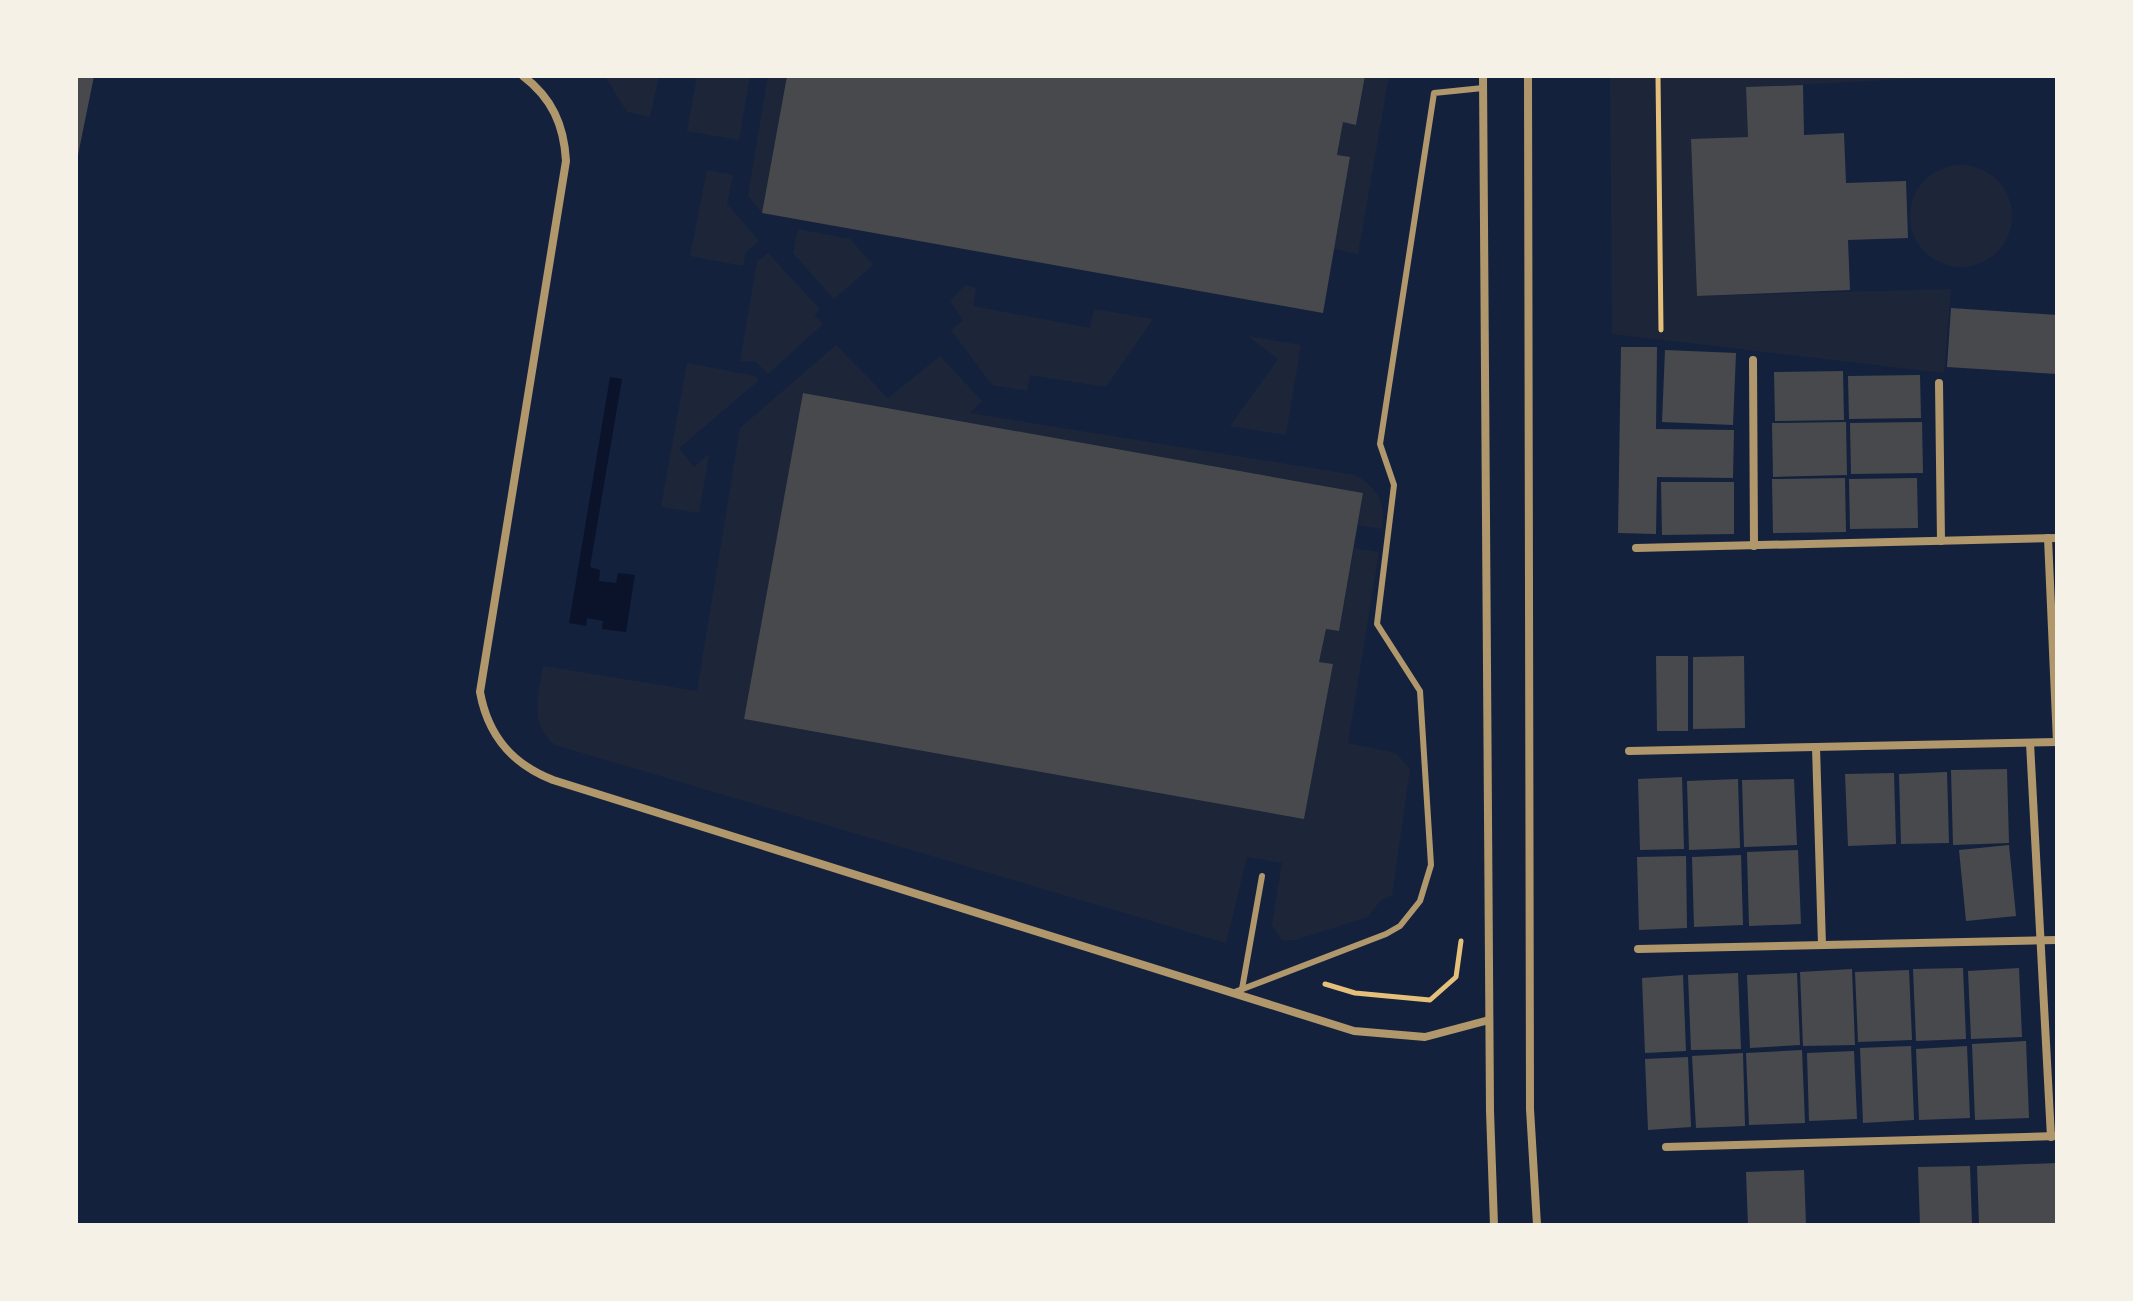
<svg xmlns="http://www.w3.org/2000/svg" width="2133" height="1301" font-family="Ubuntu,sans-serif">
  <rect width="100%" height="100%" fill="#14213d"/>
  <g fill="#1d2539">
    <polygon points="605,76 659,76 650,117 627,112"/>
    <polygon points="697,76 750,76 739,140 687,131"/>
    <polygon points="768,76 787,76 762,213 748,196"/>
    <polygon points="1365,76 1389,76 1358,254 1334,249 1350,158 1337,155 1343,122 1357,124"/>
    <polygon points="1610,76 1971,76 1746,87 1748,137 1691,140 1697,296 1951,289 1944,373 1612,334"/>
    <circle cx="1961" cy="216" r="51"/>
    <polygon points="707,170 733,175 727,204 759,241 746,252 743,266 690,256"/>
    <polygon points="798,229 850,239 873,265 834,299 793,253"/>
    <polygon points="768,253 820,309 814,315 823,324 768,374 756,362 740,361 757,262"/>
    <polygon points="965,285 976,288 973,306 1090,328 1094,309 1153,319 1106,387 1030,375 1027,391 992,385 951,330 963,320 950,301"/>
    <polygon points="1248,336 1301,345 1286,435 1230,426 1278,359"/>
    <path d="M836 345 888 398 940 356 982 401 970 413 1355 475C1378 488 1386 503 1382 529L1358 525 1363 493 804 393 744 719 1304 819 1333 664 1319 662 1326 629 1339 631 1354 548 1379 552 1348 743 1396 753 1410 769 1392 895 1380 901 1368 917 1295 940H1282L1272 925 1282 863 1247 857 1226 943 555 745C529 723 538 697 543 666L697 691 740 428Z"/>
    <polygon points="687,363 756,376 758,381 679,448 694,467 709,454 699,513 661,507"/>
  </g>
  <polygon fill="#0b132b" points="610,377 622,379 590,567 600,570 599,581 616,583 618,573 635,575 626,632 602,629 603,621 587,618 586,626 569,623"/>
  <g fill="#48494c">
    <polygon points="76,76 94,76 77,160 76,160"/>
    <polygon points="787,76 1365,76 1356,125 1343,122 1337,155 1350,157 1323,313 762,213"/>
    <polygon points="1803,85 1804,135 1844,133 1846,183 1906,181 1908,238 1848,240 1850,290 1697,296 1691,139 1748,137 1746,87"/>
    <polygon points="1951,308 2057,315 2057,374 1947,367"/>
    <polygon points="1621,347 1657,347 1656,429 1734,430 1733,478 1657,477 1656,534 1618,533"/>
    <polygon points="1665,350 1736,353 1733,425 1662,422"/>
    <polygon points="1843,371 1844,420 1775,421 1774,372"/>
    <polygon points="1920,375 1921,418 1849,419 1848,376"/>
    <polygon points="803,393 1363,493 1339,631 1326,629 1319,662 1333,664 1304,819 744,719"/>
    <polygon points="1846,422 1847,475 1773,477 1772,423"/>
    <polygon points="1922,422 1923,473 1851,474 1850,423"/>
    <polygon points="1845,478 1846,532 1773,533 1772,479"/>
    <polygon points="1917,478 1918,528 1850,529 1849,479"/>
    <polygon points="1661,482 1734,482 1734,534 1662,535"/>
    <polygon points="1656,656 1688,656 1688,731 1657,731"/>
    <polygon points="1744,656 1745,728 1693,729 1693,657"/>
    <polygon points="2007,769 2009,843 1953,845 1951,770"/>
    <polygon points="1947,772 1949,843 1901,844 1899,774"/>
    <polygon points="1894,773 1896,844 1848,846 1845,774"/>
    <polygon points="1682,777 1684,849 1640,850 1638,779"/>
    <polygon points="1738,779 1740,848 1689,850 1687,781"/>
    <polygon points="1794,779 1797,845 1744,847 1742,780"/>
    <polygon points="2009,845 2016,916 1966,921 1959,850"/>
    <polygon points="1798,850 1801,924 1749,926 1747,852"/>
    <polygon points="1741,855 1743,925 1694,927 1692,857"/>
    <polygon points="1686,856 1687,928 1639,930 1637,857"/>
    <polygon points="1963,968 1966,1039 1916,1041 1913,969"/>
    <polygon points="2019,968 2022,1037 1971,1039 1968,971"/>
    <polygon points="1852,969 1855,1045 1803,1046 1800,972"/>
    <polygon points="1909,970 1912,1040 1858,1042 1855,972"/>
    <polygon points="1738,973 1741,1049 1691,1050 1688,975"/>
    <polygon points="1797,973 1800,1045 1750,1048 1747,975"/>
    <polygon points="1683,975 1686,1051 1645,1053 1642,978"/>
    <polygon points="2026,1041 2029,1118 1975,1120 1972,1044"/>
    <polygon points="1911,1046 1914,1120 1863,1123 1860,1048"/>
    <polygon points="1967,1046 1970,1118 1919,1120 1916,1049"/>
    <polygon points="1802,1050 1805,1123 1749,1125 1746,1053"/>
    <polygon points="1854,1051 1857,1119 1809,1121 1807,1053"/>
    <polygon points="1743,1053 1745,1126 1696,1128 1692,1056"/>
    <polygon points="1688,1057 1691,1127 1648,1130 1645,1059"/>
    <polygon points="2057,1163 2057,1225 1979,1225 1977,1166"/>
    <polygon points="1970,1166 1972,1225 1920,1225 1918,1167"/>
    <polygon points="1804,1170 1806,1225 1748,1225 1746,1172"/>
  </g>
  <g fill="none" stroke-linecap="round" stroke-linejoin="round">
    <g stroke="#e5c07b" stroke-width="5">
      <polyline points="1658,76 1661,330"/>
      <polyline points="1325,984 1355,993 1430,1000 1456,977 1461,941"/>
    </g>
    <g stroke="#b1986c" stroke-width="6">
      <polyline points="1242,989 1262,876"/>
      <polyline points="1232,993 1386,934 1400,926 1420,901 1431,865 1420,691 1377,624 1394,485 1380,444 1434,93 1483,88"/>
    </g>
    <g stroke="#b1986c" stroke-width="8">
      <path d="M523 76C552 98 564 125 566 161L480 692C488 736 512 764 553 780L1354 1031 1425 1037 1489 1020"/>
      <polyline points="1483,76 1490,1111 1494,1225"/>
      <polyline points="1528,76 1530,1109 1537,1225"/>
      <polyline points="1753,360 1754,546"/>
      <polyline points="1939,383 1941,541"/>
      <polyline points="2048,538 2057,742"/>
      <polyline points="1636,548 2057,538"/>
      <polyline points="2030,743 2051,1137"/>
      <polyline points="1816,747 1822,945"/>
      <polyline points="1629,751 2057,742"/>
      <polyline points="1638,949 2057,940"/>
      <polyline points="1666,1147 2057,1136"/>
    </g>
  </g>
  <rect width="2133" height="1301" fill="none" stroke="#f6f1e7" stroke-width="156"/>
</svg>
